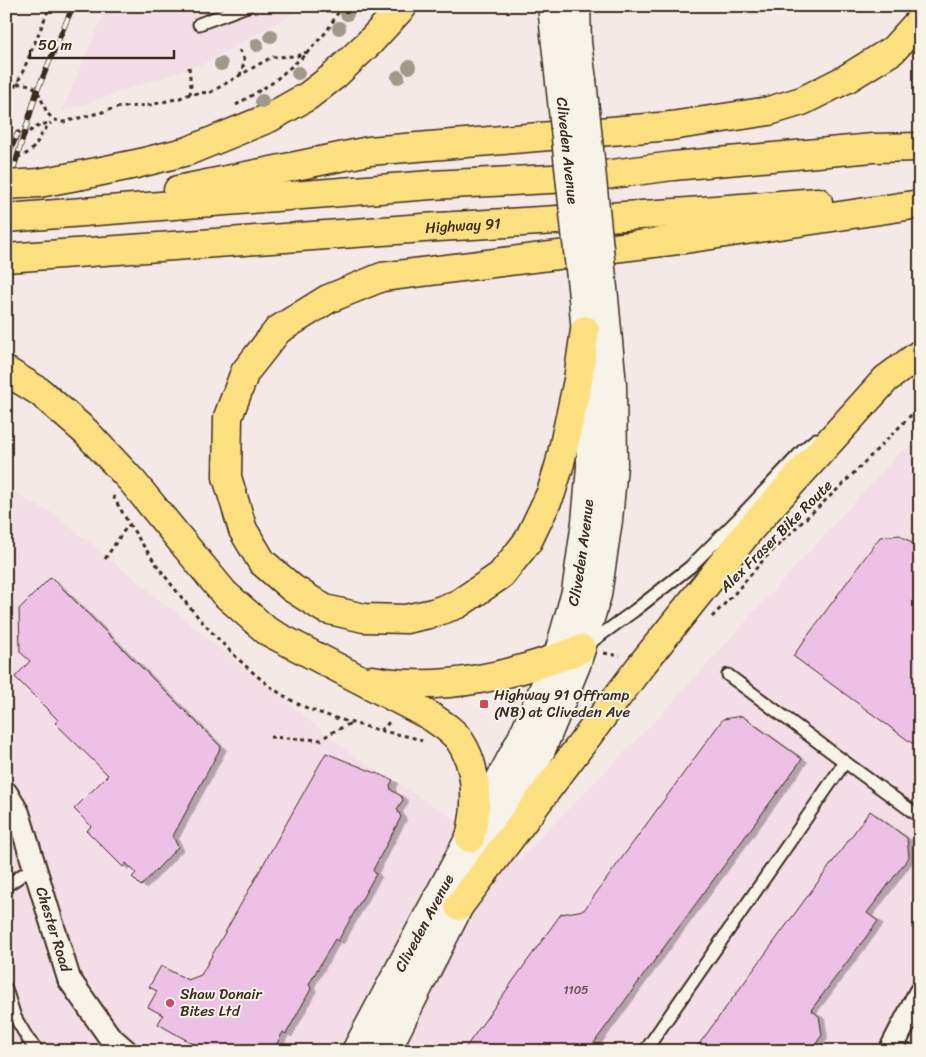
<svg xmlns="http://www.w3.org/2000/svg" width="926" height="1057" font-family="Sriracha,sans-serif">
  <defs>
    <filter id="shadow"><feDropShadow dx="5.5" dy="3" stdDeviation="0" flood-color="#0004"/></filter>
  </defs>
  <rect width="100%" height="100%" fill="#f5e9e7"/>
  <filter id="ink" filterUnits="userSpaceOnUse"><feTurbulence type="fractalNoise" baseFrequency=".02" numOctaves="2"/><feDisplacementMap in="SourceGraphic" scale="10" xChannelSelector="R" yChannelSelector="G"/><feConvolveMatrix kernelMatrix="1 2 1 2 8 2 1 2 1" color-interpolation-filters="sRGB"/></filter>
  <g filter="url(#ink)">
    <g fill="#f3dde6">
      <polygon points="107,6 296,6 290,15 208,62 61,112"/>
      <polygon points="920,442 920,1051 6,1051 6,489 54,514 350,753 518,860 661,715 899,453"/>
    </g>
    <g fill="#edc0e5" stroke="#3b2a1e" filter="url(#shadow)">
      <polygon points="900,535 920,549 920,749 793,656 880,537"/>
      <polygon points="51,577 221,747 173,836 178,847 141,886 132,877 136,873 126,863 123,867 87,831 91,826 74,809 108,775 55,723 58,720 15,677 30,661 20,652 19,609"/>
      <polygon points="742,716 802,759 588,1051 463,1051 561,914 584,910 723,719"/>
      <polygon points="326,753 393,780 390,785 391,790 401,796 403,800 397,809 401,817 373,870 376,874 338,941 335,939 309,984 311,989 286,1034 283,1032 273,1051 265,1051 262,1049 262,1051 206,1051 158,1024 163,1015 148,1007 157,991 149,987 161,966 188,980 201,975"/>
      <polygon points="870,811 907,838 909,857 867,913 878,921 811,1010 819,1016 822,1035 811,1051 694,1051"/>
    </g>
    <g fill="none" stroke-linecap="round" stroke-linejoin="round">
      <defs>
        <g id="service">
          <polyline points="199,24 247,6"/>
          <polyline points="587,645 634,611 690,567 739,518 804,449 816,439"/>
          <polyline points="728,675 845,762"/>
          <polyline points="6,886 35,866"/>
          <polyline points="6,989 15,1017 28,1039 38,1051"/>
          <polyline points="645,1051 845,762 920,817"/>
        </g>
        <g id="minor">
          <path id="s1" d="M6 793 18 813 69 979 109 1036 126 1051"/>
          <polyline points="890,1051 920,993"/>
        </g>
        <g id="tertiary">
          <polyline points="552,6 560,82"/>
          <polyline points="576,6 577,43 582,80"/>
          <path id="s2" d="M356 1051 458 860 522 738 557 659 576 592 586 522 591 467 590 387 583 297"/>
          <polyline points="386,1051 459,906 541,750 576,665 597,595 608,520 613,465 612,385 604,298"/>
        </g>
        <g id="motorway">
          <polyline points="82,175 136,164 188,151 269,118 308,96 334,76 369,43 403,6"/>
          <polyline points="178,190 369,151 671,126 769,111 802,101 846,79 893,50 920,20"/>
          <polyline points="6,218 431,185 589,177 673,166 873,148 920,147"/>
          <path id="s3" d="M6 258 438 227 675 213 818 202"/>
          <polyline points="585,330 578,380 560,463 551,493 528,541 501,575 458,604 433,613 406,619 364,618 325,609 292,588 262,562 243,530 227,477 228,417 245,372 278,330 328,299 382,277 678,240 920,204"/>
          <path d="M6 371 40 392 86 432 132 481 224 593 267 631 430 716C440 723 453 730 460 741 472 759 476 782 475 804 475 815 472 827 470 838"/>
          <path d="M372 680C443 693 515 675 581 649"/>
          <polyline points="459,906 639,668 751,528 886,379 920,354"/>
        </g>
      </defs>
      <use href="#service" stroke="#3b2a1e" stroke-width="15"/>
      <use href="#minor" stroke="#3b2a1e" stroke-width="26"/>
      <use href="#tertiary" stroke="#3b2a1e" stroke-width="31"/>
      <use href="#motorway" stroke="#3b2a1e" stroke-width="31"/>
      <g stroke="#3b2a1e" stroke-width="3" stroke-dasharray="4 4" stroke-linecap="butt">
        <path d="M239 50C247 59 244 64 240 75"/>
        <polyline points="189,67 191,86 190,94"/>
        <path d="M17 84C51 80 34 120 64 122L106 111 114 108 150 105 180 98 190 94 211 92 256 66 272 57 297 56 309 51"/>
        <polyline points="6,101 21,76 50,6"/>
        <polyline points="236,105 272,83 305,55 327,31 342,6"/>
        <path d="M23 137C31 130 38 125 49 123"/>
        <path d="M17 157C38 153 37 135 51 123"/>
        <path d="M113 496C143 550 181 601 224 645 250 671 278 697 312 710 333 718 356 724 378 730 393 734 408 735 422 741"/>
        <polyline points="105,559 123,532 129,525"/>
        <polyline points="712,617 735,593 765,558 801,523 840,487 920,406"/>
        <polyline points="604,653 620,656"/>
        <polyline points="380,730 384,728 390,721"/>
        <polyline points="270,737 321,740 329,734 351,723"/>
      </g>
      <use href="#service" stroke="#f7f3e8" stroke-width="11"/>
      <use href="#minor" stroke="#f7f3e8" stroke-width="22"/>
      <use href="#tertiary" stroke="#f7f3e8" stroke-width="28"/>
      <use href="#motorway" stroke="#fce080" stroke-width="28"/>
      <defs>
        <g id="rail">
          <polyline points="6,159 18,133"/>
          <polyline points="6,194 37,91 73,6"/>
        </g>
      </defs>
      <use href="#rail" stroke="#3b2a1e" stroke-width="5.5"/>
      <use href="#rail" stroke="#f7f3e8" stroke-width="4" stroke-dasharray="11" stroke-linecap="butt"/>
      <defs>
        <g id="tertiary-bridge">
          <polyline points="582,80 604,298"/>
          <path id="s4" d="M560 82 583 297"/>
        </g>
        <polyline id="motorway-bridge" points="6,185 39,183 82,175"/>
      </defs>
      <use href="#tertiary-bridge" stroke="#3b2a1e" stroke-width="31" stroke-linecap="butt"/>
      <use href="#motorway-bridge" stroke="#3b2a1e" stroke-width="31" stroke-linecap="butt"/>
      <use href="#tertiary-bridge" stroke="#f7f3e8" stroke-width="28"/>
      <use href="#motorway-bridge" stroke="#fce080" stroke-width="28"/>
    </g>
    <g fill="#a09888">
      <circle cx="347" cy="14" r="7"/>
      <circle cx="339" cy="28" r="7"/>
      <circle cx="271" cy="36" r="7"/>
      <circle cx="257" cy="45" r="7"/>
      <circle cx="221" cy="64" r="7"/>
      <circle cx="409" cy="67" r="7"/>
      <circle cx="298" cy="73" r="7"/>
      <circle cx="398" cy="77" r="7"/>
      <circle cx="262" cy="101" r="7"/>
    </g>
  </g>
  <g fill="#d1495b" stroke="#f7f3e8" stroke-width="2">
    <rect x="479" y="699" width="10" height="10" rx="2.5"/>
    <circle cx="170" cy="1003" r="5"/>
  </g>
  <g text-anchor="middle" dominant-baseline="central" stroke-width="4" stroke-linejoin="round" paint-order="stroke">
    <g font-size="12" fill="#685050">
      <text x="576" y="990">1105</text>
    </g>
    <g font-size="15" fill="#3b2a1e" stroke="#f7f3e8">
      <text stroke="none"><textPath href="#s4" startOffset="69">Cliveden Avenue</textPath></text>
      <text stroke="none"><textPath href="#s3" startOffset="458">Highway 91</textPath></text>
      <text transform="translate(776 536) rotate(-45)">Alex Fraser Bike Route</text>
      <text stroke="none"><textPath href="#s2" startOffset="550">Cliveden Avenue</textPath></text>
      <text stroke="none"><textPath href="#s2" startOffset="145">Cliveden Avenue</textPath></text>
      <text stroke="none"><textPath href="#s1" startOffset="145">Chester Road</textPath></text>
    </g>
    <g font-size="15" fill="#3b2a1e" stroke="#f7f3e8" text-anchor="start">
      <text x="494" y="695">Highway 91 Offramp<tspan x="494" dy="17">(NB) at Cliveden Ave</tspan></text>
      <text x="180" y="994">Shaw Donair<tspan x="180" dy="17">Bites Ltd</tspan></text>
    </g>
  </g>
  <rect width="926" height="1057" fill="none" stroke="#f7f3e8" stroke-width="25"/>
  <rect x="12" y="12" width="901" height="1032" fill="none" stroke="#3b2a1e" stroke-width="2" filter="url(#ink)"/>
  <path d="M30 50v8h144v-8" fill="none" stroke="#3b2a1e" stroke-width="2.5"/>
  <text x="38" y="50" font-size="15" fill="#3b2a1e" stroke="#f7f3e8" stroke-width="4" paint-order="stroke">50 m</text>
</svg>
